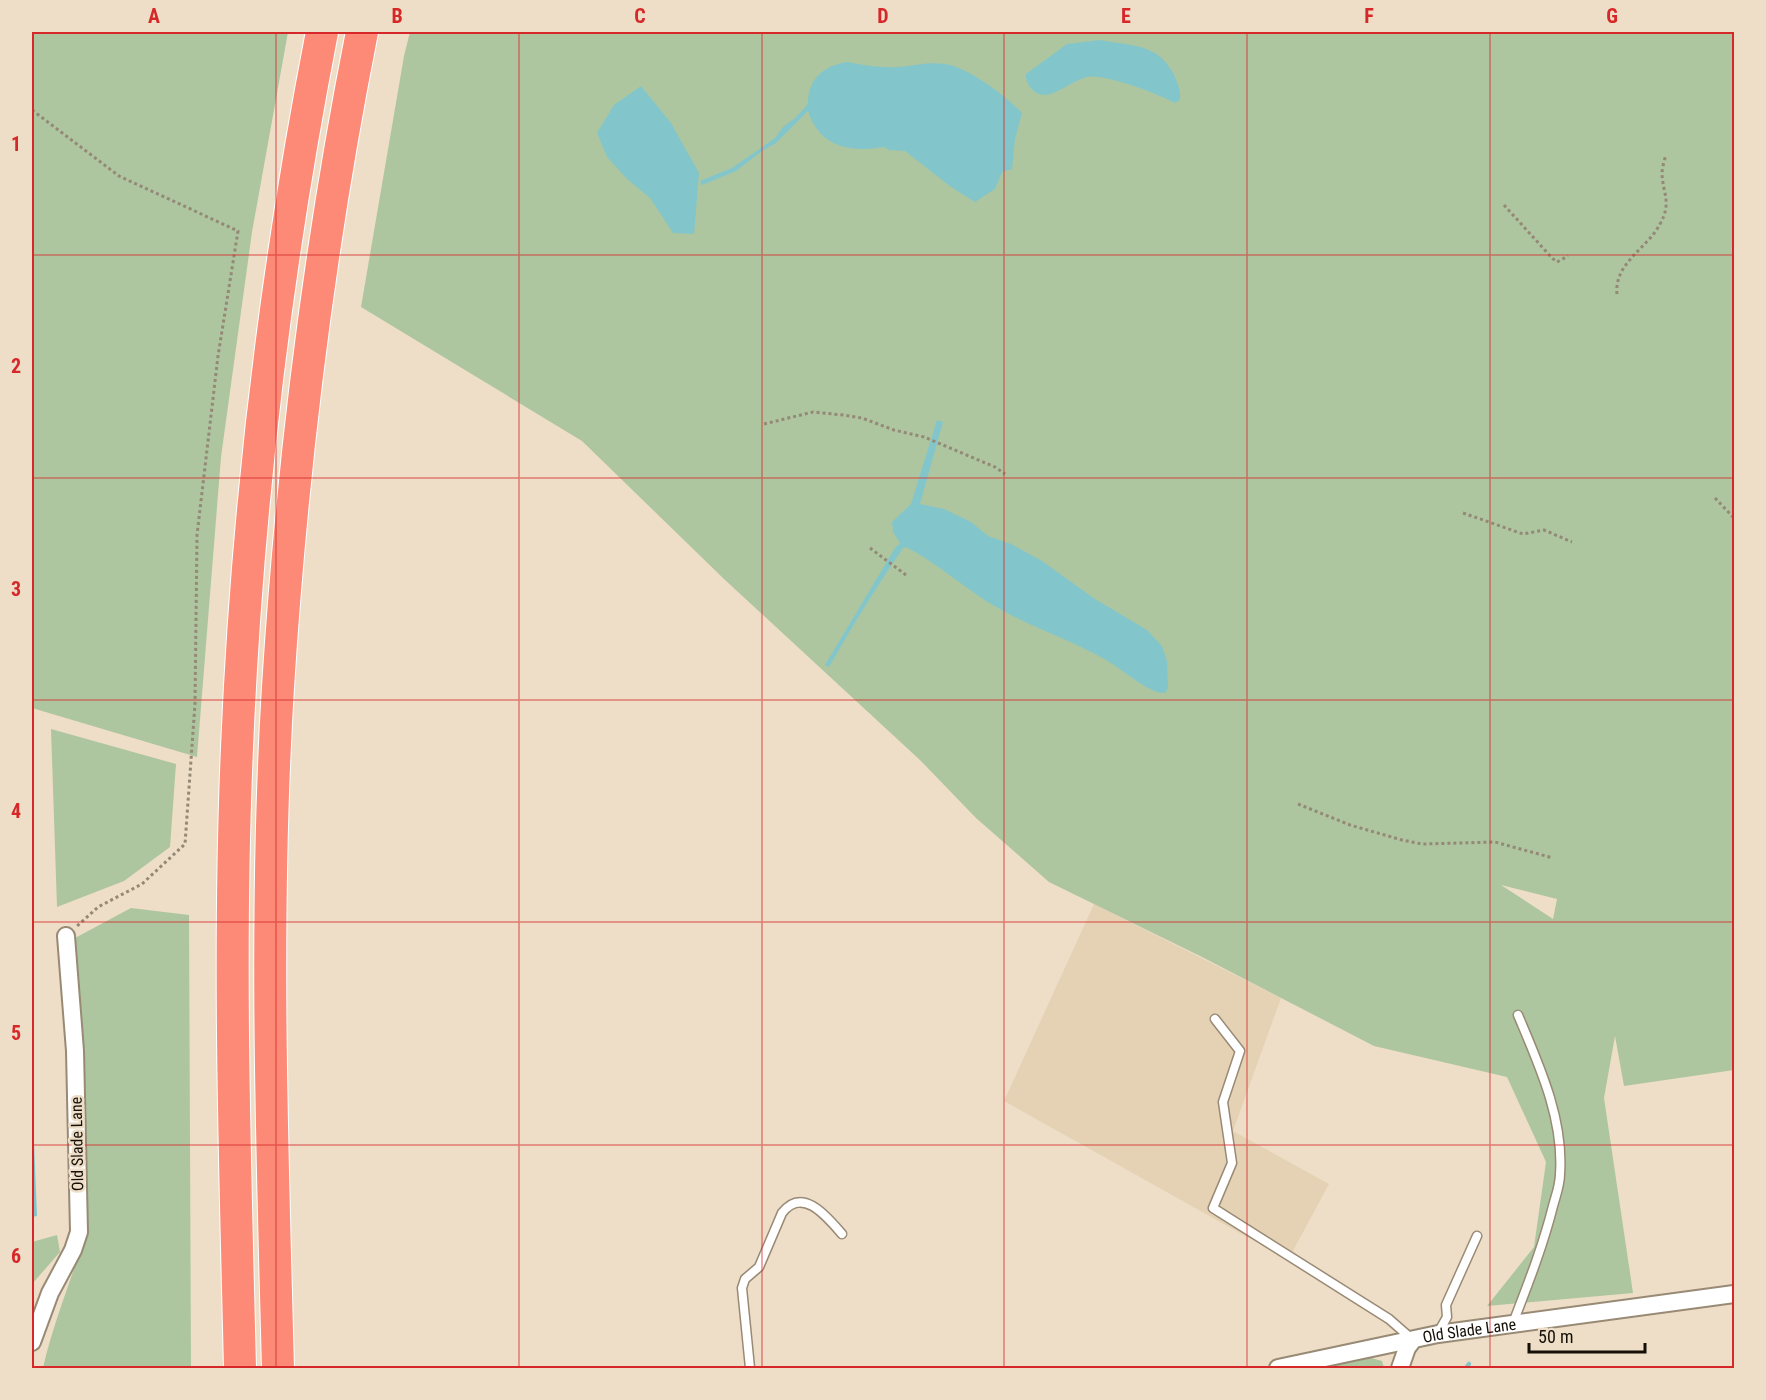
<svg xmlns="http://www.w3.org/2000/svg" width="1766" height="1400" font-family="'Roboto Condensed',sans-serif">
  <rect width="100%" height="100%" fill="#eedec7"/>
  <polygon fill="#e5d2b5" points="1094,904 1281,998 1233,1131 1329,1184 1288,1260 1004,1101"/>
  <g fill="#adc69f" fill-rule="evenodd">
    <polygon points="32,32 288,32 252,232 221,457 197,757 32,708"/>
    <path d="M410 32H1734V1070L1624 1086 1615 1036 1604 1098 1633 1293 1487 1306 1534 1247 1546 1162 1507 1077 1374 1046 1202 957 1049 882 976 818 921 761 724 579 582 441 361 307 404 56ZM1501 885 1557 899 1553 919Z"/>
    <polygon points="51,729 176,764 170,847 124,881 57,907"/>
    <path d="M131 908 189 915 191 1368H43C54 1319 75 1272 88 1223L75 938Z"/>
    <polygon points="57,1235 60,1252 32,1284 32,1242"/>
    <polygon points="1368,1357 1382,1361 1384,1368 1320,1368"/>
  </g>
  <g fill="#82c6cb">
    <path d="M1100 40C1131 46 1160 43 1175 77 1178 84 1181 92 1180 100L1175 103C1159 94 1103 73 1087 77 1074 80 1056 95 1045 95 1034 95 1025 84 1026 74L1067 44Z"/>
    <path d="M847 62C867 66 888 69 908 66 920 64 932 62 945 64 968 67 1006 96 1022 113L1015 139 1012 169 1002 172 995 189 975 202 951 187 905 151 889 150 884 147C851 153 819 147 808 111L776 143 762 151 736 171 702 185 700 181 732 168 775 138 783 127 795 118 808 104C808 79 823 66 847 62Z"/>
    <polygon points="641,86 671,123 699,173 694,234 673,233 650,198 627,179 607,157 597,133 614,105"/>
    <path d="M937 420 943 422 920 504 944 509 971 522 988 536 1011 544 1042 561 1095 599 1147 630 1162 646 1167 661 1168 688 1165 693C1149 694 1122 669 1106 660 1071 640 1033 628 998 608 966 590 939 564 906 547L903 548C876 587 852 627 829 667L825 665 895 548 900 543 893 532 892 522 911 504Z"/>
    <polygon points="32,1093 37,1216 32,1217"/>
  </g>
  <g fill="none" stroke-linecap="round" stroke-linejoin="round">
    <polyline stroke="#82c6cb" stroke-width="4.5" points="1466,1368 1469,1364"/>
    <defs>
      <g id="lane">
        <polyline points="1215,1019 1240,1051 1223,1102 1232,1163 1213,1208 1389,1319 1413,1340"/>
        <path d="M1513 1323C1528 1284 1543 1246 1553 1206 1556 1195 1560 1185 1560 1174 1564 1119 1539 1065 1518 1015"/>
        <polyline points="1438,1333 1447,1317 1446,1305 1477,1236"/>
        <path d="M750 1368 742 1288 745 1279 759 1267 782 1213C803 1186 827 1217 842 1234"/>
      </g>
      <g id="street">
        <polyline points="32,1342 50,1293 73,1250 79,1232 75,1051 66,936"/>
        <path id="s1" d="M1278 1368 1438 1334 1734 1294"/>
        <polyline points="1400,1368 1407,1348 1413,1340"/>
      </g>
      <g id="highway">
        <path d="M240 1368C235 1162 228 954 237 748 247 507 276 268 322 32"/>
        <path d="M278 1368C272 1142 264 914 278 687 292 467 319 248 362 32"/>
      </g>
    </defs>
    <use href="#lane" stroke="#988a75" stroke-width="11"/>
    <use href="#street" stroke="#988a75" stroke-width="20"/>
    <use href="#highway" stroke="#fff" stroke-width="34"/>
    <g stroke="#948877" stroke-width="3" stroke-dasharray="3 3" stroke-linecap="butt">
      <polyline points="32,110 119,176 238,231 218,356 197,535 195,704 185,844 142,884 98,907 76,927"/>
      <polyline points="1504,205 1552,258 1557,262 1568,256"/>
      <path d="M1617 294C1614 263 1647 249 1660 224 1672 203 1663 194 1662 174 1662 168 1664 161 1666 155"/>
      <polyline points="764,424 813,412 843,415 862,418 894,430 924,437 995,467 1005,474"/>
      <polyline points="1715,498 1734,518"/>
      <polyline points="1463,513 1523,534 1544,530 1572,542"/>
      <polyline points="870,548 906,575"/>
      <polyline points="1298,804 1350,825 1402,840 1422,844 1495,842 1553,858"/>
    </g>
    <use href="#lane" stroke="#fff" stroke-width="8"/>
    <use href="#street" stroke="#fff" stroke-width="16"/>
    <use href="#highway" stroke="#fc8a77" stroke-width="32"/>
  </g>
  <path fill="none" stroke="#d62828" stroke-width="1.5" stroke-opacity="0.55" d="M276 32V1368M519 32V1368M762 32V1368M1004 32V1368M1247 32V1368M1490 32V1368M32 255H1734M32 478H1734M32 700H1734M32 922H1734M32 1145H1734"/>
  <g text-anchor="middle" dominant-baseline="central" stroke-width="5" stroke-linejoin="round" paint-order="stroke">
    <g font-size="16" fill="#140f07" stroke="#eedec7">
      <text transform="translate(77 1144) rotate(-91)">Old Slade Lane</text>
      <text stroke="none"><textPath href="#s1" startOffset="195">Old Slade Lane</textPath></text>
    </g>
  </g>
  <rect width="1766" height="1400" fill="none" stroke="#eedec7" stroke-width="66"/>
  <path d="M1529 1343v9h116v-9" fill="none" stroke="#140f07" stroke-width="3"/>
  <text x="1538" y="1343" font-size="18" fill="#140f07" stroke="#eedec7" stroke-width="4.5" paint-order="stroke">50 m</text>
  <rect x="33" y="33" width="1700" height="1334" fill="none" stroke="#d62828" stroke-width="2"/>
  <g font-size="20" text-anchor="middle" font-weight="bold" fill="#d62828">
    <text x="154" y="23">A</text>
    <text x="397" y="23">B</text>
    <text x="640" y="23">C</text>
    <text x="883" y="23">D</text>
    <text x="1126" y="23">E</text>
    <text x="1369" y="23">F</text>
    <text x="1612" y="23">G</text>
    <text x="16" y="151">1</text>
    <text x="16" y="373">2</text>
    <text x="16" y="596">3</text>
    <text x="16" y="818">4</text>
    <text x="16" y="1040">5</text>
    <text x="16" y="1263">6</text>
  </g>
</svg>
